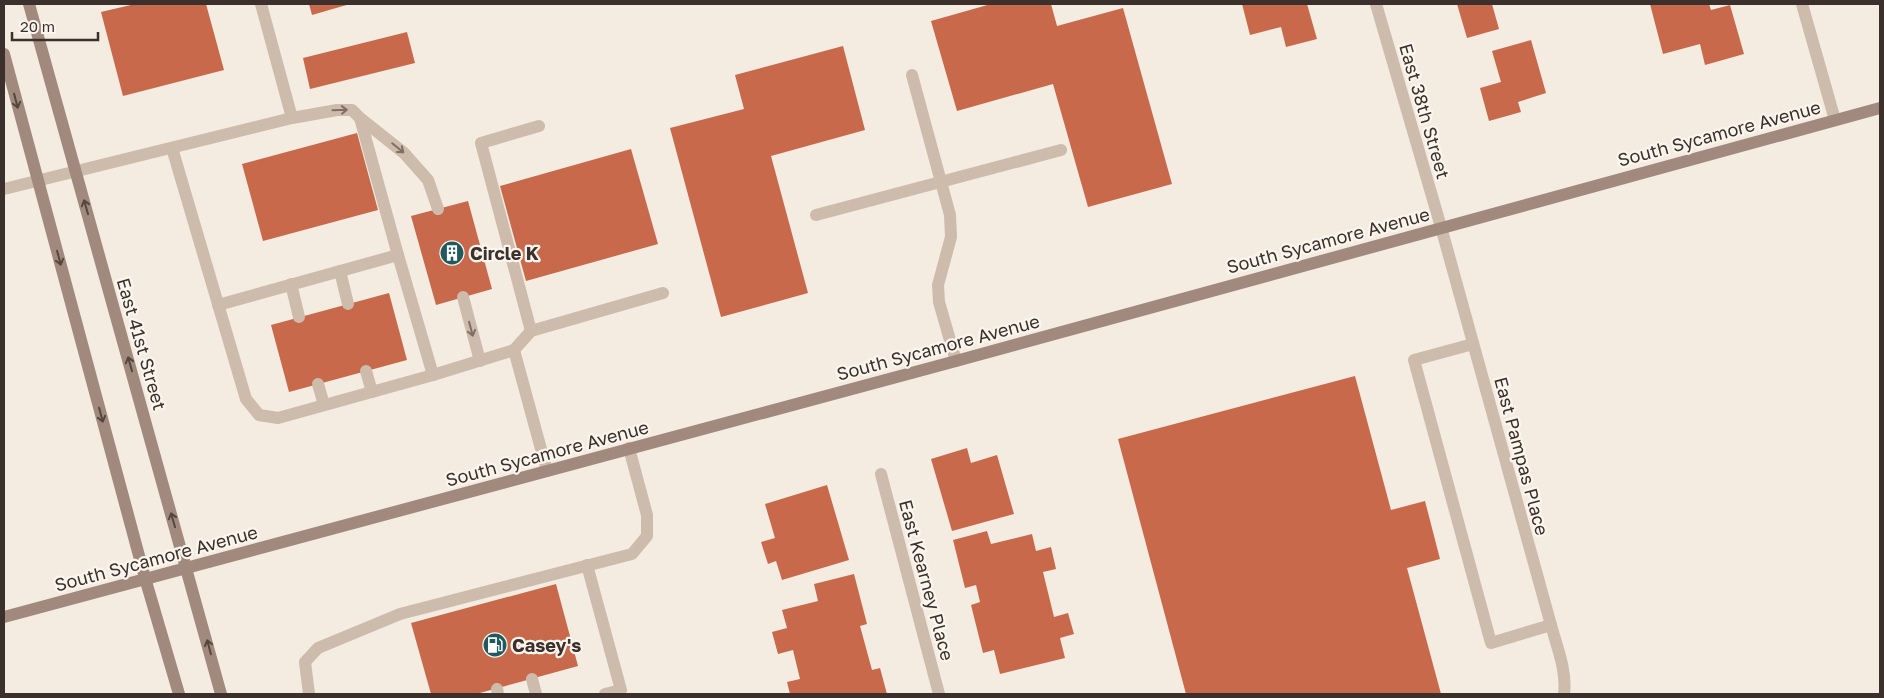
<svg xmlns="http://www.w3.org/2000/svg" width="1884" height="698" font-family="'Golos Text',sans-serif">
  <rect width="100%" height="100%" fill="#f4ebe1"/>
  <g fill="#c8694b">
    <polygon points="135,4 206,4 224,70 123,96 101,12"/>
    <polygon points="309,4 350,4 312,15"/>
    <polygon points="991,4 1051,4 1057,26 1123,8 1172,184 1088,207 1053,84 957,111 931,21"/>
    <polygon points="1242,4 1307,4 1317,39 1286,47 1281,27 1250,35"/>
    <polygon points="1457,4 1492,4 1499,29 1467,38"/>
    <polygon points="1650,4 1693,4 1693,5 1709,4 1711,10 1730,5 1744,54 1705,65 1700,44 1663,54"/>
    <polygon points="407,32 415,63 310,89 303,58"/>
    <polygon points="1531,40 1546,93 1518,102 1521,112 1489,121 1480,88 1501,82 1492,51"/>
    <polygon points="843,46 865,130 771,156 808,293 721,317 670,128 744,109 735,75"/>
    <polygon points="357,133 378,210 263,241 242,164"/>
    <polygon points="631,149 658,244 526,281 500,186"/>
    <polygon points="468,201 492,289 436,305 411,216"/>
    <polygon points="389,293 407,360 289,392 271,325"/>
    <polygon points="1355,376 1391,510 1425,501 1440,559 1407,568 1441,694 1186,694 1118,439"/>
    <polygon points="967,448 971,463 997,455 1014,514 952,531 931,459"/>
    <polygon points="827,485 849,560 782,580 776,561 768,564 761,542 775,538 765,504"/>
    <polygon points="987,531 991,544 1032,534 1036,551 1051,547 1056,569 1043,572 1054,617 1068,613 1074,634 1060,638 1065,658 1000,674 994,650 983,653 971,605 980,602 976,585 965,588 953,540"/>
    <polygon points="854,574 867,624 860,626 872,670 880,668 887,694 790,694 787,682 800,679 793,650 778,654 772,632 787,628 782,610 818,601 814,584"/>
    <polygon points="556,584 578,666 476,694 431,694 411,623"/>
  </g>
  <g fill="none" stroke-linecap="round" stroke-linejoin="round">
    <g stroke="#cdbbac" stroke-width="12">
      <polyline points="912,75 950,215 951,237 938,285 939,302 956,361"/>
      <polyline points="292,118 337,110 352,110 360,118 398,255"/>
      <polyline points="360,118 404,153 428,180 438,209"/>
      <polyline points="172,148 246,399 259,415 278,418 433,375 514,350 531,331 663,293"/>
      <polyline points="4,189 292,118 261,4"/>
      <polyline points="816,215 1061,150"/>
      <polyline points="340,271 348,304"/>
      <polyline points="291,284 299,317"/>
      <polyline points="463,297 480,361"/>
      <polyline points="218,305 398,255 433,375"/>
      <polyline points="531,331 481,143 539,126"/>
      <polyline points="1473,344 1414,360 1491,643 1551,625"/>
      <polyline points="514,350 547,471"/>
      <polyline points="366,371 372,392"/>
      <polyline points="318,384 324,405"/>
      <polyline points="587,565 621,690 605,694"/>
      <polyline points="532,679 536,694"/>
      <polyline points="497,689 498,694"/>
      <polyline points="309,694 305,662 318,648 400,614 632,554 647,536 647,515 629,448"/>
    </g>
    <g stroke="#cdbbac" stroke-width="12">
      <path d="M1376 4 1441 227 1551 625C1557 647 1567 671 1564 694"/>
      <polyline points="1802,4 1835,120"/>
      <polyline points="881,474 939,694"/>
    </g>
    <g stroke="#a18a7d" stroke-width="12">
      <polyline points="29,4 221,694"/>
      <polyline points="4,54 145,578 179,694"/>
      <polyline points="4,617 956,361 1880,108"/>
    </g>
  </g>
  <defs><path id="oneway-shaft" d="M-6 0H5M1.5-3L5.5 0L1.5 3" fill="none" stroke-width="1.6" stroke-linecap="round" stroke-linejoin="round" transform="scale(1.25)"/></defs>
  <g stroke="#544640">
    <use href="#oneway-shaft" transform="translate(16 101) rotate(75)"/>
    <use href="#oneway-shaft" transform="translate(86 207) rotate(-106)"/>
    <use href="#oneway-shaft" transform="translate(59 258) rotate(75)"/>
    <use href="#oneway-shaft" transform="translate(130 364) rotate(-106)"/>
    <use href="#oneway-shaft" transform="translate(101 415) rotate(75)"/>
    <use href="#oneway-shaft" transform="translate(173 520) rotate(-106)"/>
    <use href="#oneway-shaft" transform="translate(209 647) rotate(-105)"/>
  </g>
  <g stroke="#7d6f65">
    <use href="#oneway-shaft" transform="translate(340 110) rotate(-2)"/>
    <use href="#oneway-shaft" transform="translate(398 148) rotate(39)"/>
    <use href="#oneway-shaft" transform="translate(471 329) rotate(75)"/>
  </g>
  <defs>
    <symbol id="building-disc" viewBox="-11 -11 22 22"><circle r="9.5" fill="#1f5a5e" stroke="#fbf5ee"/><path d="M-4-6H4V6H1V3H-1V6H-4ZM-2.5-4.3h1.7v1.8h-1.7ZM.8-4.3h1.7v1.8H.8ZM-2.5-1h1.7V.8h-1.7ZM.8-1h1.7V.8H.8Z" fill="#fff"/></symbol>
    <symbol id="fuel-disc" viewBox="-11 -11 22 22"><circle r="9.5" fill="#1f5a5e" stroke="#fbf5ee"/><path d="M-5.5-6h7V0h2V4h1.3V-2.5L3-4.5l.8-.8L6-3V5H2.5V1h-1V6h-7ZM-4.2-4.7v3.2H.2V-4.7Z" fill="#fff"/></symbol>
  </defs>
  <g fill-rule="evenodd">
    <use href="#building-disc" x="438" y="239" width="28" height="28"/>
    <use href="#fuel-disc" x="481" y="631" width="28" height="28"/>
  </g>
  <g text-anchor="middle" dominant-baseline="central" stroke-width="4.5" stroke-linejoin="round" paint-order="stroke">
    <g font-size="18" fill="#3b302b" stroke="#fbf5ee">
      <text transform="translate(1425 111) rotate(74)">East 38th Street</text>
      <text transform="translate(1719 133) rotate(-15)">South Sycamore Avenue</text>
      <text transform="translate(1328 240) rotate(-15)">South Sycamore Avenue</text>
      <text transform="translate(142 344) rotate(74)">East 41st Street</text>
      <text transform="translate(938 347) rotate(-15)">South Sycamore Avenue</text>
      <text transform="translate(547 453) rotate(-15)">South Sycamore Avenue</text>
      <text transform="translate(1522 456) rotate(75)">East Pampas Place</text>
      <text transform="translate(156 558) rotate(-15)">South Sycamore Avenue</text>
      <text transform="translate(927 580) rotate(75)">East Kearney Place</text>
    </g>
    <g font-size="18" font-weight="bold" fill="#3b302b" stroke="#fbf5ee" text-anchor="start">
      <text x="470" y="253">Circle K</text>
      <text x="512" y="645">Casey's</text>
    </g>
  </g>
  <rect width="1884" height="698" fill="none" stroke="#3b302b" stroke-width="10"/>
  <path d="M12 32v8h86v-8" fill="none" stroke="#3b302b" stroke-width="2.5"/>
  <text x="20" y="32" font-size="15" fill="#3b302b" stroke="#fbf5ee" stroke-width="4" paint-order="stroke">20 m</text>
</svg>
